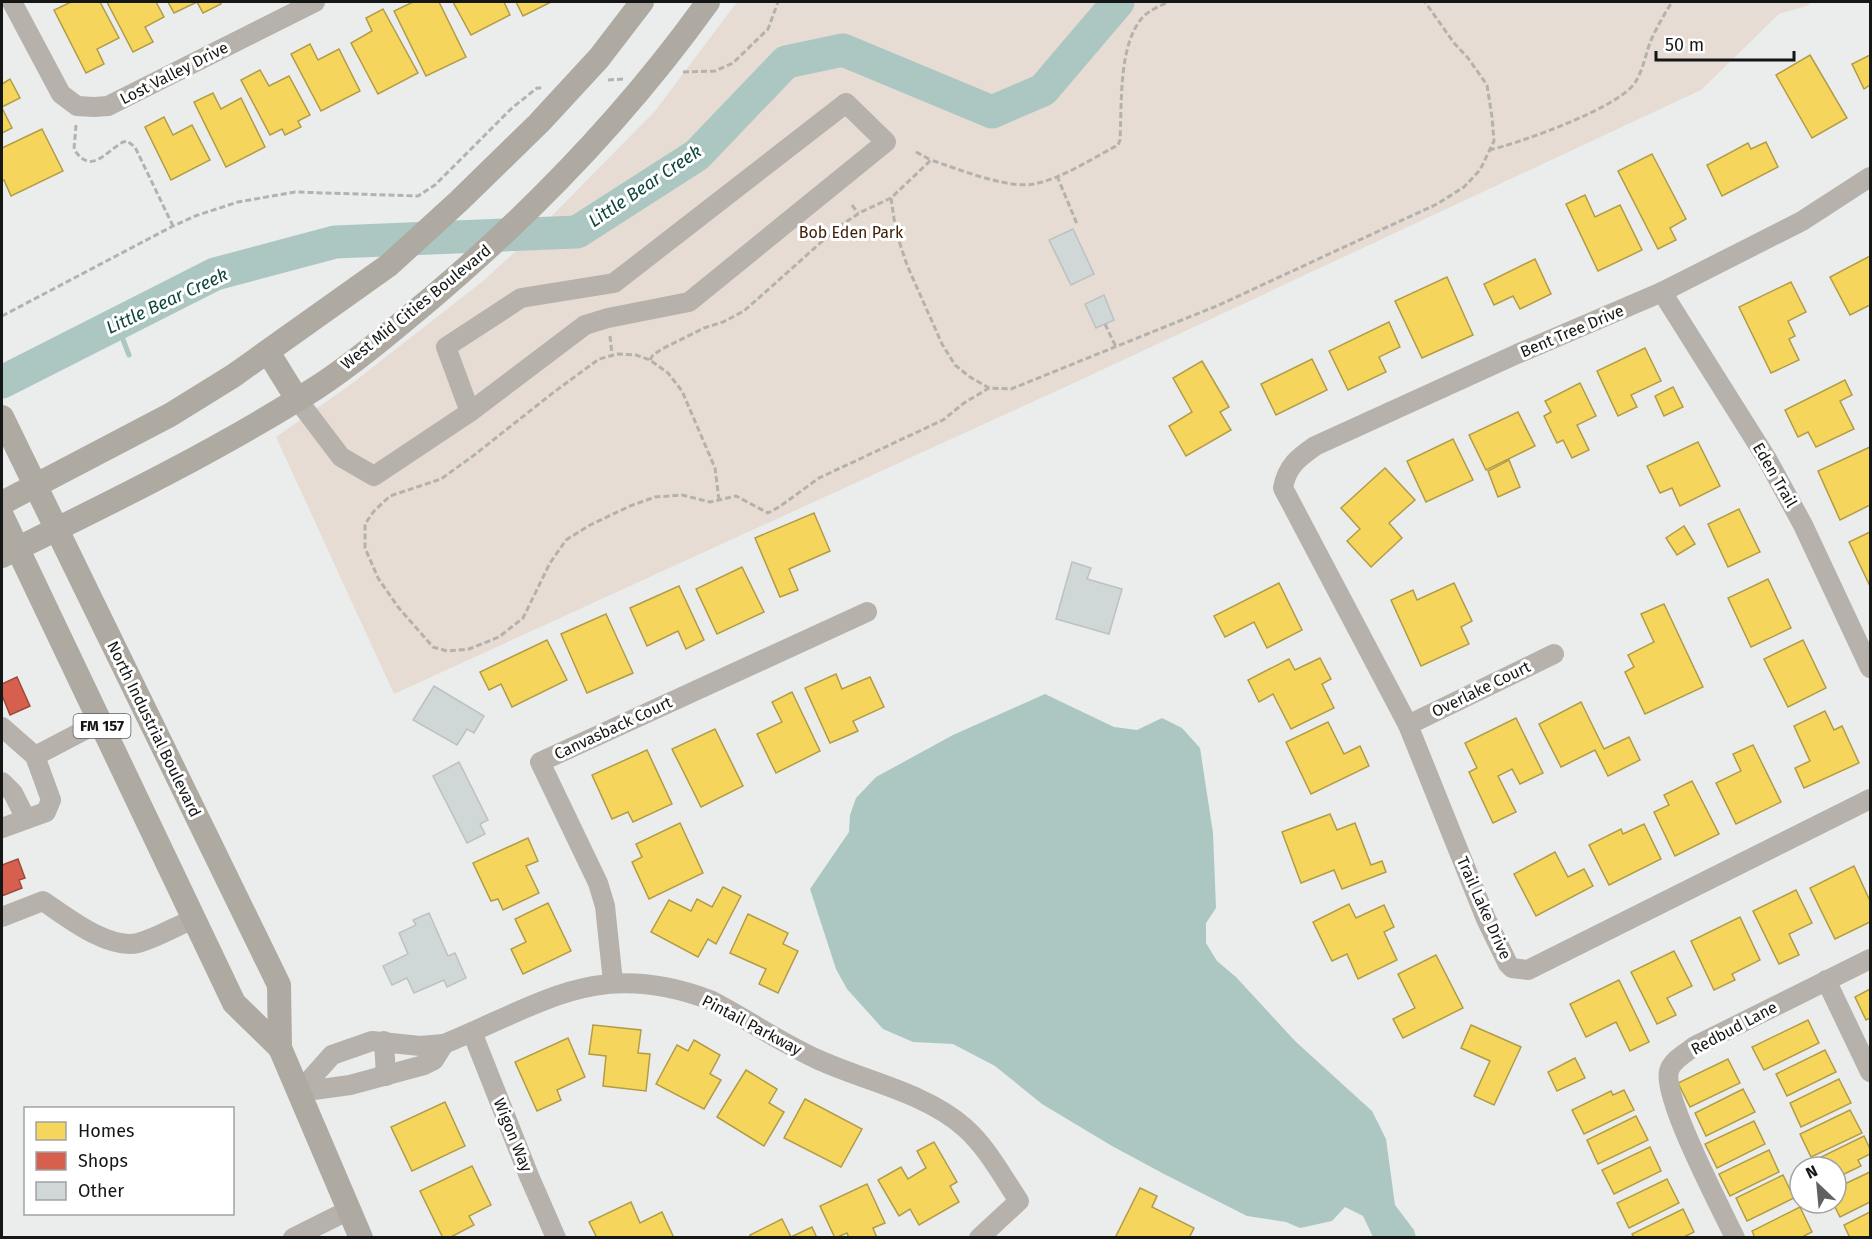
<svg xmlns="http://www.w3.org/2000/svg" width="1872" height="1239" font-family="'Fira Sans',sans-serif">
  <rect width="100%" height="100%" fill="#eaedec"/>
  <polygon fill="#e6dcd3" points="737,2 1812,2 1806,6 1779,14 1701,90 1076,382 394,694 276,437 350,385 483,281 527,241 655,111"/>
  <polygon fill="#acc7c2" points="1045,694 1114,727 1137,730 1162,718 1182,728 1200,748 1213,833 1216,908 1206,923 1206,943 1217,961 1236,977 1295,1041 1372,1111 1386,1139 1395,1205 1414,1230 1416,1237 1373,1237 1363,1216 1345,1207 1332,1221 1300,1228 1286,1222 1247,1216 1164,1174 1112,1146 1042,1104 995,1066 953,1044 913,1042 883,1029 847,989 836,969 810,889 849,832 850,815 856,798 876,777 953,735"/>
  <g fill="#f6d55c" stroke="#b29c47" stroke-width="1.5">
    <polygon points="71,2 100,2 119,38 97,49 104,64 86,73 54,10"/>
    <polygon points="107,2 156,2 164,17 145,27 153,42 133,52"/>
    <polygon points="168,2 220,2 221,4 203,13 197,2 174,13"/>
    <polygon points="413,2 439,2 466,57 426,76 394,11"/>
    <polygon points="453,2 504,2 510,15 471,35"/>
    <polygon points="516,2 551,2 523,16"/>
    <polygon points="383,9 418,73 378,94 351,43 372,31 366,18"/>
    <polygon points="310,44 318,60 339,49 360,91 321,111 291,54"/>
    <polygon points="1810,55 1847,118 1812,138 1776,75"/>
    <polygon points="1870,55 1870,85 1864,89 1852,64"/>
    <polygon points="260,70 269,86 289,76 310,115 298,121 301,127 285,135 282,129 270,135 241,80"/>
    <polygon points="10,79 20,98 2,107 2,84"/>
    <polygon points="213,93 221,109 241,98 265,147 226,167 194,102"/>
    <polygon points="2,108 12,128 2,133"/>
    <polygon points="164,117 173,135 192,125 210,160 171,180 145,127"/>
    <polygon points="42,129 63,171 11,196 4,180 2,181 2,148"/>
    <polygon points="1766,142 1778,167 1722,196 1707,165 1748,143 1751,149"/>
    <polygon points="1652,154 1686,219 1670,228 1676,240 1658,249 1618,171"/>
    <polygon points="1585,195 1595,217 1620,205 1642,250 1598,271 1566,204"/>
    <polygon points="1870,256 1870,305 1850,315 1830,277"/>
    <polygon points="1535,259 1551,294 1520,309 1513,296 1494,305 1484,284"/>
    <polygon points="1447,277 1473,335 1422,358 1395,301"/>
    <polygon points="1791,282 1806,312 1788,321 1795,336 1789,339 1799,360 1771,373 1739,307"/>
    <polygon points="1389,322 1400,347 1379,357 1386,372 1348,390 1329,351"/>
    <polygon points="1645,348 1661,381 1631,395 1637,407 1618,416 1597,371"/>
    <polygon points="1312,359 1327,390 1276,415 1261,384"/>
    <polygon points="1202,361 1229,407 1220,412 1231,430 1186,456 1169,426 1192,412 1173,378"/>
    <polygon points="1845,380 1852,395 1840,401 1854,429 1816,447 1808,432 1798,437 1785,410"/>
    <polygon points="1580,383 1596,416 1577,425 1589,450 1572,458 1563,440 1557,443 1544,416 1551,412 1545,401"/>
    <polygon points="1673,387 1683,407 1664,416 1655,396"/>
    <polygon points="1518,412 1535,446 1486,470 1469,435"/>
    <polygon points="1453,439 1473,480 1426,502 1407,461"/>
    <polygon points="1698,442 1720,486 1680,506 1672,488 1660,493 1647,466"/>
    <polygon points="1870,447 1870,505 1840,520 1818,471"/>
    <polygon points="1509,460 1520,487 1498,497 1488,471"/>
    <polygon points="1385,468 1415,500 1389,523 1402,538 1371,567 1347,541 1360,529 1341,508"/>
    <polygon points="1739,509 1760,552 1728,567 1708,524"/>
    <polygon points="814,513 830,551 789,569 798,590 780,597 755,538"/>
    <polygon points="1684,526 1695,544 1677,555 1666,538"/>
    <polygon points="1870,532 1870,583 1869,584 1849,542"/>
    <polygon points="742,567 764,612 717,634 696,589"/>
    <polygon points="1768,579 1791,628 1751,647 1728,598"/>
    <polygon points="1279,583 1302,630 1267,648 1254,622 1225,637 1214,616"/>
    <polygon points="1454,583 1472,621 1461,627 1469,644 1421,666 1391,600 1413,590 1417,600"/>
    <polygon points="679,586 704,640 686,649 678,631 647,646 630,608"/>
    <polygon points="1664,604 1703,687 1645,714 1625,672 1634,667 1628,655 1654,642 1641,614"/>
    <polygon points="606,614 633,673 587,693 561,634"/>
    <polygon points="547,640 567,680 512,707 501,684 489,690 480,672"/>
    <polygon points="1803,640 1826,688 1788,707 1764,659"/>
    <polygon points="1320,658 1331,679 1322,684 1334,708 1291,729 1273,694 1259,702 1248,680 1289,659 1295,670"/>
    <polygon points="836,674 842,689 870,677 884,707 853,721 858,731 830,743 805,688"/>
    <polygon points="792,692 820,751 776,773 757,734 782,722 772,702"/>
    <polygon points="1581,702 1604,749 1629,737 1640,760 1608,776 1595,750 1561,767 1539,724"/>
    <polygon points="1825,711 1834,730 1842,726 1859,763 1804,788 1795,768 1810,761 1794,726"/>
    <polygon points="1516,718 1543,773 1520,784 1512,769 1498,776 1516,812 1493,823 1469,772 1477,768 1465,743"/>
    <polygon points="1328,722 1344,754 1360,746 1369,766 1311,794 1286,742"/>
    <polygon points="715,729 743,786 701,807 672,749"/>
    <polygon points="1753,745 1781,802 1736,824 1716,783 1741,771 1733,754"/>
    <polygon points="647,750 672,804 633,822 628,812 612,819 592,775"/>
    <polygon points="1692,781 1719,834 1675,856 1654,812 1669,805 1664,795"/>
    <polygon points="1330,814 1337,830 1355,823 1371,865 1382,861 1386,872 1342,889 1334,870 1301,883 1282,832"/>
    <polygon points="680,823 703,873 649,899 632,862 642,857 636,844"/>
    <polygon points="1644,824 1661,859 1609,885 1589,845 1621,829 1623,834"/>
    <polygon points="528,838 538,861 526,866 539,893 503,910 498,899 491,901 473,863"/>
    <polygon points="1555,852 1568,877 1584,869 1593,886 1536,916 1514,874"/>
    <polygon points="1854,866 1870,901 1870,922 1835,939 1810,888"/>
    <polygon points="723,887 741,896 716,944 708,939 698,957 651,932 669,900 691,911 697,899 712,907"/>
    <polygon points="1796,890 1812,923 1789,934 1799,955 1779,964 1753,911"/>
    <polygon points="548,903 571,951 523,974 511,949 526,942 515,919"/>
    <polygon points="1349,904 1356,918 1384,905 1394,927 1384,932 1397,960 1358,979 1347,954 1332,961 1313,922"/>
    <polygon points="748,914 788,933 783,944 798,951 778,993 759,984 766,969 730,953"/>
    <polygon points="1740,917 1760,960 1732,974 1735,980 1714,990 1691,941"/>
    <polygon points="1674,951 1692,986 1667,998 1676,1015 1657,1024 1631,972"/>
    <polygon points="1436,955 1463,1008 1403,1038 1393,1019 1415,1008 1398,974"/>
    <polygon points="1619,980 1649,1042 1630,1051 1616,1022 1586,1037 1570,1004"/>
    <polygon points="1870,989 1870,1018 1866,1020 1855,997"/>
    <polygon points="1808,1020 1819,1043 1764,1070 1752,1047"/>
    <polygon points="593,1025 641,1030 638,1053 650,1054 646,1091 603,1086 606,1056 589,1054"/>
    <polygon points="1471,1025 1521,1047 1494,1105 1474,1096 1490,1061 1461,1048"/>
    <polygon points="568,1038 585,1077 557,1090 561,1100 537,1111 515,1062"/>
    <polygon points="694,1040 720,1055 710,1074 721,1080 704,1109 656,1084 677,1045 688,1051"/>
    <polygon points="1825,1050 1836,1072 1787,1096 1776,1074"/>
    <polygon points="1575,1058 1585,1078 1557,1091 1548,1072"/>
    <polygon points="1728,1059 1740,1083 1690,1107 1678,1083"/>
    <polygon points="746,1070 777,1089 769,1103 784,1112 764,1146 717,1117"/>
    <polygon points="1839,1079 1851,1103 1801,1127 1790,1103"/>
    <polygon points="1743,1089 1755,1112 1706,1136 1695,1113"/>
    <polygon points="1624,1090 1634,1110 1584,1134 1572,1110 1611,1091 1613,1095"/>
    <polygon points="805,1099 862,1129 841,1167 784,1138"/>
    <polygon points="445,1102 465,1146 412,1171 391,1127"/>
    <polygon points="1850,1110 1862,1133 1811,1157 1800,1134"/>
    <polygon points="1636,1116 1648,1140 1598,1164 1587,1140"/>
    <polygon points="1754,1121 1765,1144 1717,1168 1705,1144"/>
    <polygon points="1864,1136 1870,1149 1870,1154 1858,1160 1861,1166 1836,1178 1836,1167 1816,1167 1813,1161"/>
    <polygon points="934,1142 957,1182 950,1186 959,1202 919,1225 910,1209 899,1216 878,1180 901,1167 908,1179 926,1168 917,1151"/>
    <polygon points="1650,1147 1661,1171 1614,1194 1602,1170"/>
    <polygon points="1769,1150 1779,1172 1730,1196 1719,1174"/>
    <polygon points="472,1166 491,1205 469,1216 474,1225 449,1238 443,1238 420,1191"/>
    <polygon points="1870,1172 1870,1202 1840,1217 1833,1203 1836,1203 1836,1188"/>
    <polygon points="1783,1175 1794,1198 1747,1221 1736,1198"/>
    <polygon points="1667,1179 1679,1203 1629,1228 1617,1203"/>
    <polygon points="867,1184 885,1223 873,1228 877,1238 849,1238 847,1233 835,1238 820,1206"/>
    <polygon points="1140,1188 1157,1196 1152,1207 1194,1228 1189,1238 1115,1238"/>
    <polygon points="631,1202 640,1223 662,1212 674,1238 597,1238 589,1222"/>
    <polygon points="1800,1207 1812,1232 1800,1238 1755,1238 1752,1231"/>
    <polygon points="1683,1209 1694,1232 1682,1238 1634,1238 1632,1234"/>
    <polygon points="1870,1212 1870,1238 1850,1238 1844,1225"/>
    <polygon points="782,1219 791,1237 812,1227 817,1238 752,1238 750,1235"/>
  </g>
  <g fill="#d6604d" stroke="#9c4a3d" stroke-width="1.5">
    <polygon points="17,677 30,706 10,715 2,695 2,684"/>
    <polygon points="18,859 25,878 19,880 22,888 2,896 2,865"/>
  </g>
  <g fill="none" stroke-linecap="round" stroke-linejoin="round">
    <polyline stroke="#acc7c2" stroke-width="5" points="117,324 129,355"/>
    <polyline stroke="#acc7c2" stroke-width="33" points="2,382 215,274 335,242 577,232 697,155 786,62 843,50 992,112 1043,90 1118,2"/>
  </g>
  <g fill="#cfd8d6" stroke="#bfc0c0" stroke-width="1.5">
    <polygon points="1073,229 1094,274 1071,285 1049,240"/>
    <polygon points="1104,295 1114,320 1096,328 1085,304"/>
    <polygon points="1072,562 1091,568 1087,579 1122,589 1109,634 1056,619"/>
    <polygon points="434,686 484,716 474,733 467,729 457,745 413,720"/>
    <polygon points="459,762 488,820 480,824 485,834 467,843 433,776"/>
    <polygon points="429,913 448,956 455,953 466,978 447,987 444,980 414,993 407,978 392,985 383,966 408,954 399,933 416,925 413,920"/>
  </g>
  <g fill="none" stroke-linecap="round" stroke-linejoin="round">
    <g stroke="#b4b2ae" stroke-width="3" stroke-dasharray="6 3" stroke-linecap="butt">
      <polyline points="683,72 715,71 733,63 768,29 778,2"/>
      <polyline points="608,80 623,79"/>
      <path d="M76 125 74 149C91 176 105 152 123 142L127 141 135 147 173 226"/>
      <path d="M1489 150C1520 143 1622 107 1636 81 1644 68 1646 51 1652 38 1658 25 1665 13 1672 2"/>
      <polyline points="916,152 931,160"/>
      <polyline points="1057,176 1077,224"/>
      <polyline points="891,198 896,232 907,265 942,344 955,365 970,377 989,388 1011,389 1219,305 1437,204 1464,187 1480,170 1494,141 1492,117 1487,85 1468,58 1454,43 1425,2"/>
      <polyline points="852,205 858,213"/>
      <polyline points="2,316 173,226 195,216 238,202 295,192 418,196 435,185 512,108 537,88 542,88"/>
      <polyline points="1105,324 1116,347"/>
      <polyline points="610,336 612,355"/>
      <path d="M650 360 653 355 662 349 704 328 723 322 744 311 837 228 861 212 891 198 931 160C958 169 1007 189 1034 184 1061 179 1093 158 1118 145L1120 140C1122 104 1118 42 1144 16 1150 10 1160 6 1168 2"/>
      <polyline points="719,500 715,468 682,391 668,373 650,360 636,355 618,354 599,359 554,392 473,456 441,479 390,496 374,511 365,524 365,548 378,578 398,607 433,647 447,651 469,649 499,637 523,618 550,563 566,540 590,525 630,506 655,497 682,495 710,502 719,500 736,496 768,513 779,507 819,478 943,420 964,403 989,388"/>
    </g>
    <g stroke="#b7b1ab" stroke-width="20">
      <polyline points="12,2 61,94 77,106 94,107 108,106 315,2"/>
      <path d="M1870 177 1802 221 1662 292 1517 354 1315 446C1298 458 1287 466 1283 488L1408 725 1486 919 1508 964 1512 968 1528 970 1870 799"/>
      <polyline points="1662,292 1767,459 1803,525 1870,668"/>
      <polyline points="297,399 341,457 374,476 470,412 585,325 608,318 689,302 886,142 846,103 614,283 521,298 446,347 470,412"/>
      <polyline points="1408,725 1554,654"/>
      <polyline points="2,727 35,756 51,800 46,812 2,828"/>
      <polyline points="35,756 100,722"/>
      <polyline points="2,782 13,793 26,819"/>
      <path d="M2 917 43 901C67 917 108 950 138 943 157 938 176 926 194 919"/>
      <polyline points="1826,980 1870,1072"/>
      <polyline points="613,982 605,906 598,883 540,762 867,612"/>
      <polyline points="472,1032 529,1176 556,1238"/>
      <polygon points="372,1041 420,1046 444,1044 434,1060 424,1065 350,1085 299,1092 332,1055"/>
      <polyline points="384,1041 386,1076"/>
      <path d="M444 1044C544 1003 598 958 710 1000 747 1019 781 1043 819 1060 865 1081 926 1093 964 1127 987 1147 1002 1176 1019 1201L979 1238"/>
      <polyline points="293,1238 349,1210"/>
      <path d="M1735 1238C1721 1208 1662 1097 1669 1071 1672 1060 1686 1053 1695 1046L1870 959"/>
    </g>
    <g stroke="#aea9a1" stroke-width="24">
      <polyline points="268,352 297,399"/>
      <polyline points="2,417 279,985 280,1048 361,1238"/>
      <polyline points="2,503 170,415 233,376 389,265 459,201 539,123 599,58 642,2"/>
      <polyline points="2,516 234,1003 280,1048"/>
      <path d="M2 556C108 504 215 452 316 388 356 362 398 326 435 295 537 208 630 111 708 2"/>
    </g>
  </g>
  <g text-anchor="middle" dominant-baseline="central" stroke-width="6" stroke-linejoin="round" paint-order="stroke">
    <rect fill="#fff" stroke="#5b5d5d" stroke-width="1.5" x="73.5" y="714" width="57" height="24" rx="4.5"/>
    <g font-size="15" font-weight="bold" fill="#151717">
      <text x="102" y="726">FM 157</text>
    </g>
    <g font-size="16" fill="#151717" stroke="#fff">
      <text transform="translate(174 73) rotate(-27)">Lost Valley Drive</text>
      <text transform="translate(416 307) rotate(-39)">West Mid Cities Boulevard</text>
      <text transform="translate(1572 331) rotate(-23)">Bent Tree Drive</text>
      <text transform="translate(1775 475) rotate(60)">Eden Trail</text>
      <text transform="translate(1481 689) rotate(-26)">Overlake Court</text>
      <text transform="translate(613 728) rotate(-25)">Canvasback Court</text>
      <text transform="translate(154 729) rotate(64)">North Industrial Boulevard</text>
      <text transform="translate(1484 908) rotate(66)">Trail Lake Drive</text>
      <text transform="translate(752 1025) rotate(28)">Pintail Parkway</text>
      <text transform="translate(1734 1028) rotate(-28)">Redbud Lane</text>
      <text transform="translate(513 1135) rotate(68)">Wigon Way</text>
    </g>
    <g font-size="16" fill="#3e2208" stroke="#fff">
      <text x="851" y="232">Bob Eden Park</text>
    </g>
    <g font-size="18" font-style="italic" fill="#0f463f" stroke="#fff">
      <text transform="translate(645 186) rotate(-34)">Little Bear Creek</text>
      <text transform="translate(167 301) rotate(-25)">Little Bear Creek</text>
    </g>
  </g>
  <rect width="1872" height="1239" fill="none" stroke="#151717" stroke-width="6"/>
  <rect x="24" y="1107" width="210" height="108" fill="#ffffff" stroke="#a1a2a2" stroke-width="1.5"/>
  <rect x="36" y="1122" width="30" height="18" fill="#f6d55c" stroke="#a1a2a2" stroke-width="1.5"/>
  <text x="78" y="1137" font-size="18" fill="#151717">Homes</text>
  <rect x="36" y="1152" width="30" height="18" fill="#d6604d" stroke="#a1a2a2" stroke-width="1.5"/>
  <text x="78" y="1167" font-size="18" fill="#151717">Shops</text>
  <rect x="36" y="1182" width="30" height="18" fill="#cfd8d6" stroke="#a1a2a2" stroke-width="1.5"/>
  <text x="78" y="1197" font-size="18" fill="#151717">Other</text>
  <g transform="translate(1818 1185) rotate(334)"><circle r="28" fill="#ffffff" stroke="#a1a2a2" stroke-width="1.5"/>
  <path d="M0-4.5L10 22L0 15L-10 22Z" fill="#606262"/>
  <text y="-9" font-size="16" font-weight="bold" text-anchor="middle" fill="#151717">N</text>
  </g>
  <path d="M1656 51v9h138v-9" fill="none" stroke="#151717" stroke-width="3"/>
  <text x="1665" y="51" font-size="18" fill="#151717" stroke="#ffffff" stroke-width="4.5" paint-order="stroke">50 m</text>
</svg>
